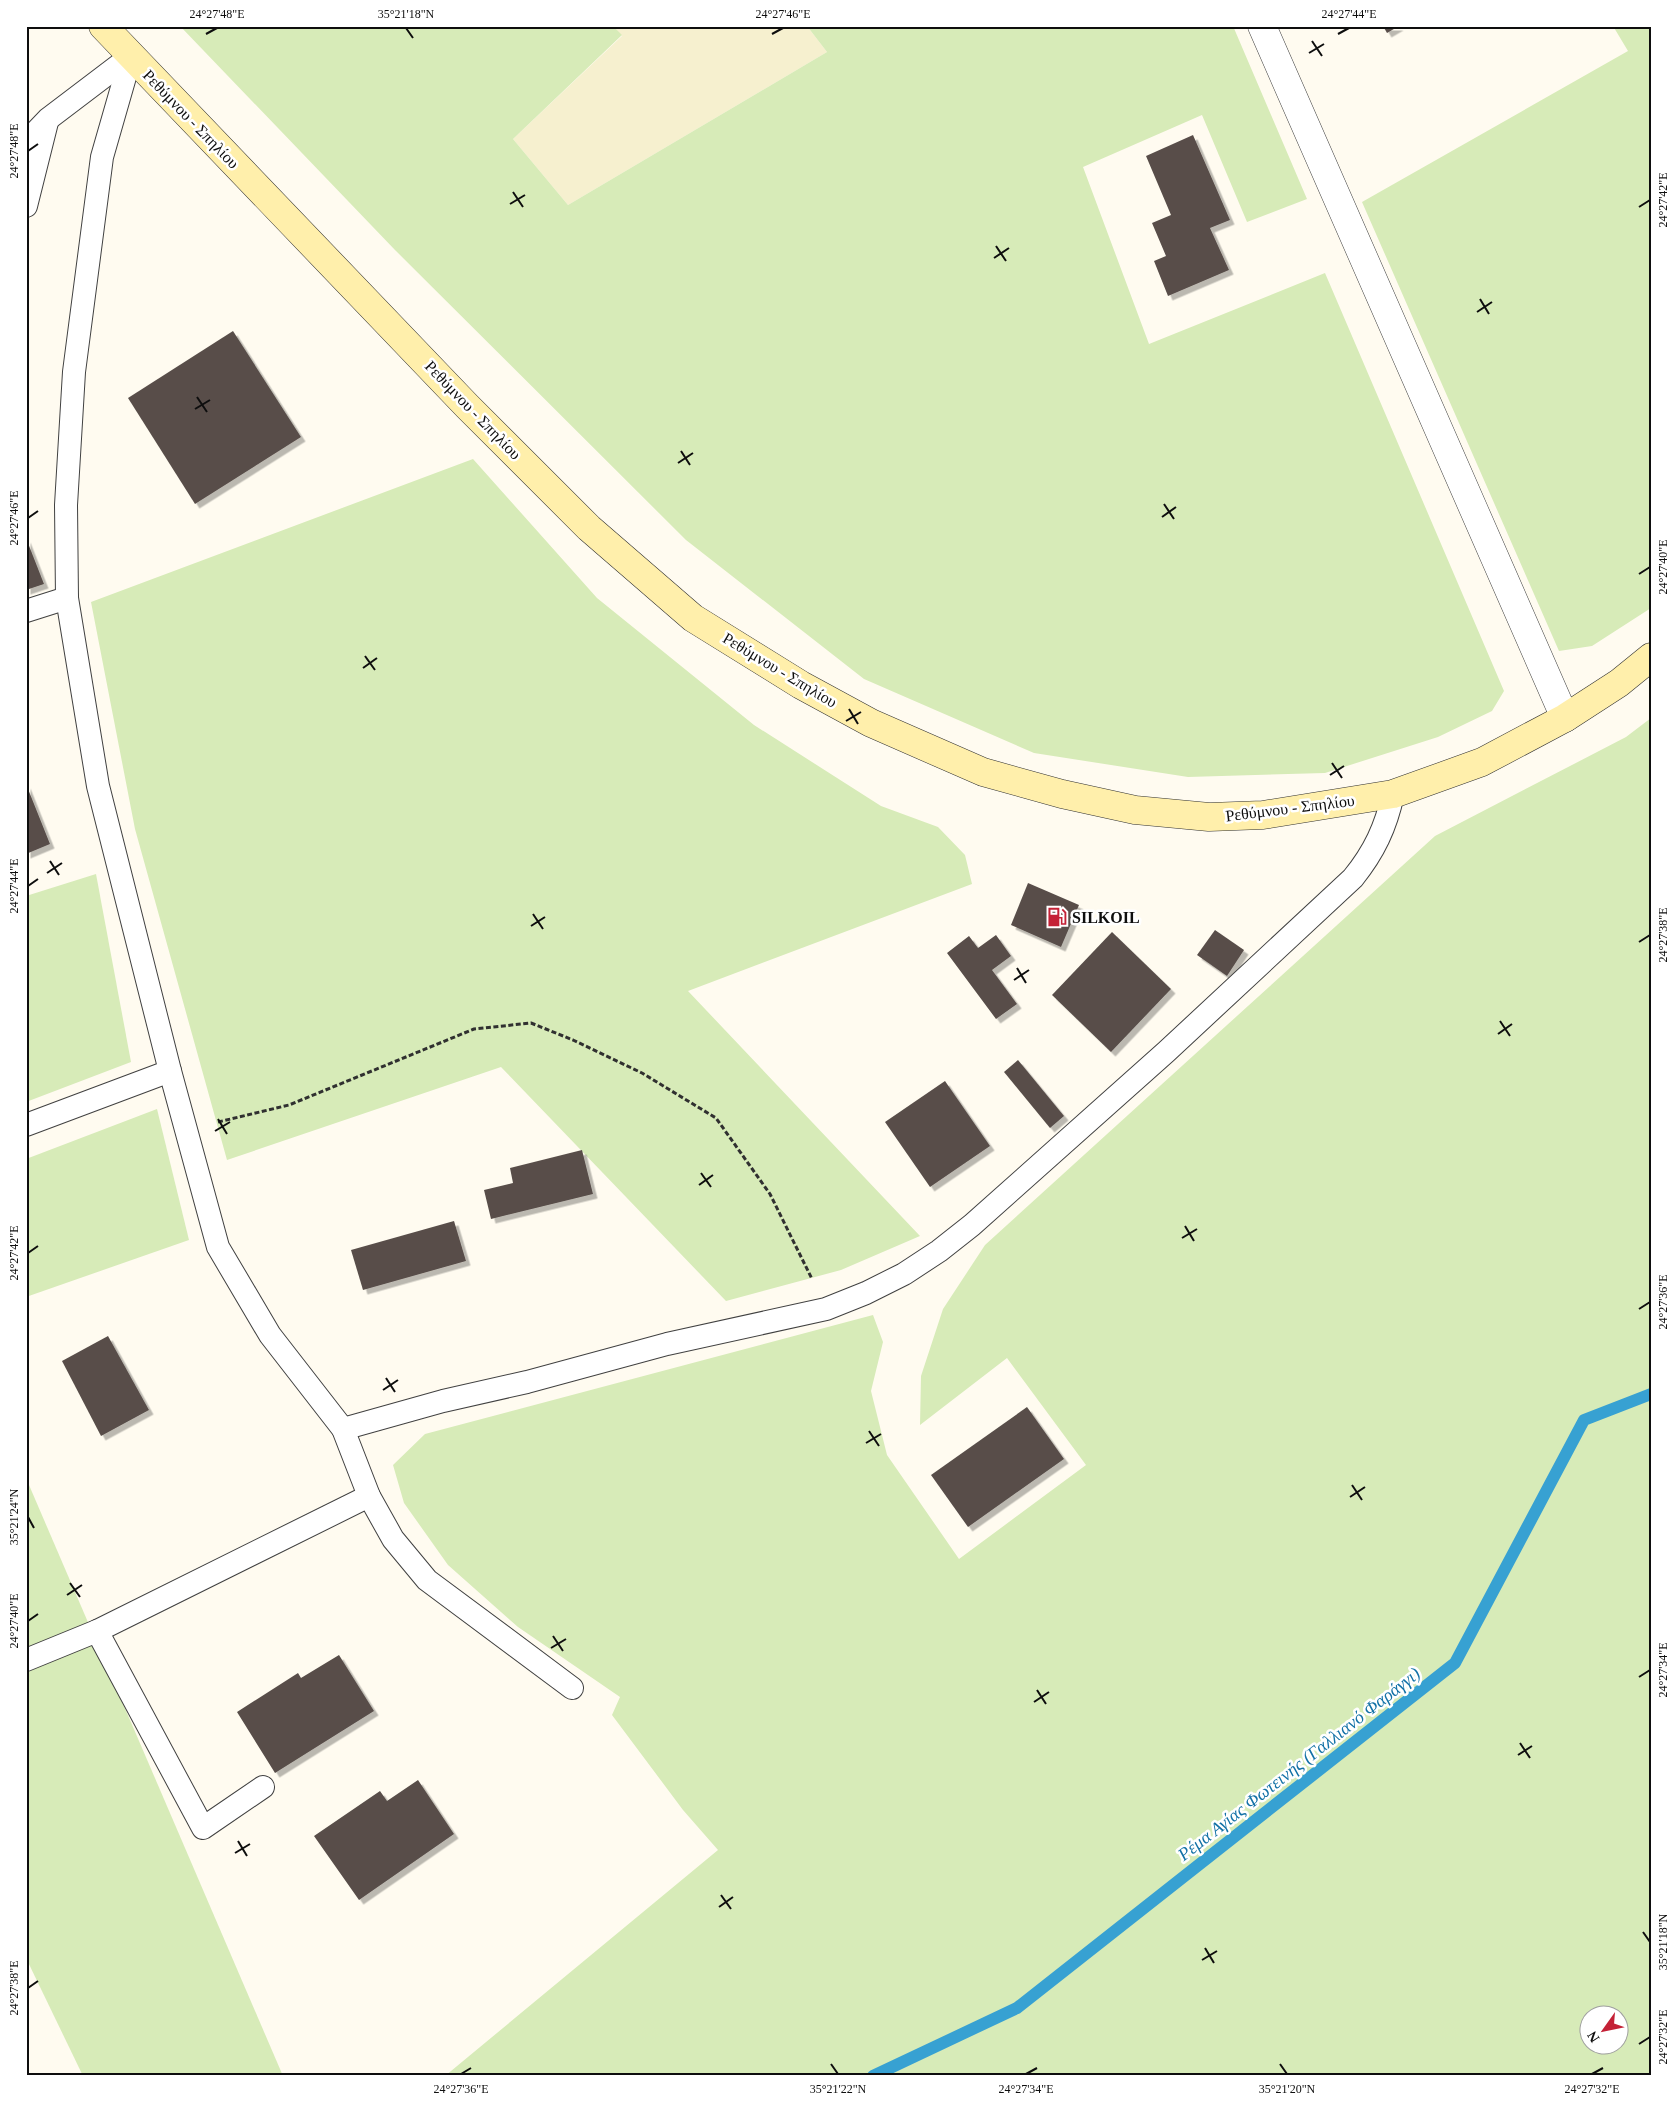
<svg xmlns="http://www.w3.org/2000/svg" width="1677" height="2102" font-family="Georgia,serif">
  <defs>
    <filter id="shadow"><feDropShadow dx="4.5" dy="4.5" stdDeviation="0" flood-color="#0004"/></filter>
  </defs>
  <rect width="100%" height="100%" fill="#fffbf0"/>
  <polygon fill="#f6f0cf" points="613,26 807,26 827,52 568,205 513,139 622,36"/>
  <g fill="#d7ebb8" fill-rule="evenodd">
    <polygon points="180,26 613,26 622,35 513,139 568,205 827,52 807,26 1233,26 1307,199 1247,222 1202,115 1083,167 1149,344 1325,273 1504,691 1492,711 1438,737 1325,773 1188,777 1034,753 864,679 686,540 395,250"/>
    <polygon points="1613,26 1651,26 1651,608 1592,646 1559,651 1362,202 1628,51"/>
    <polygon points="473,459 597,598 754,725 881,806 938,827 965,855 972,884 688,991 920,1236 841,1270 726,1301 501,1067 227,1160 135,829 91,602"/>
    <path d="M1651 718V2076H445L718 1850 683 1810 612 1715 620 1697 518 1627 448 1565 404 1503 393 1465 425 1434 873 1315 883 1342 871 1391 887 1455 959 1559 1086 1465 1007 1358 920 1425 921 1376 943 1309 985 1245 1435 836 1626 737ZM1590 2014H1620V2044H1590Z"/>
    <polygon points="96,874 131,1062 26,1102 26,896"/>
    <polygon points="157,1109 189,1240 26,1297 26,1159"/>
    <polygon points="26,1478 283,2076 83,2076 26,1958"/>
  </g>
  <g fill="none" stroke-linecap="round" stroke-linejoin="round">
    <polyline stroke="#37a1d2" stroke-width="12" points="873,2076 1017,2008 1455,1663 1584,1420 1651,1394"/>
  </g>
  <g fill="#584e4a" filter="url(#shadow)">
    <polygon points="1383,26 1399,26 1387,33"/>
    <polygon points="1193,135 1230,220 1210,228 1229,270 1168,296 1154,261 1166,256 1152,223 1171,215 1146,156"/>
    <polygon points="233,331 301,437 195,504 128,398"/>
    <polygon points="26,538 44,584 26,590"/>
    <polygon points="26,784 50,844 26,854"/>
    <polygon points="1028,883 1079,905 1061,947 1011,925"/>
    <polygon points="1215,930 1244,950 1227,976 1197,955"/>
    <polygon points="1112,932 1171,989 1111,1052 1052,995"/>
    <polygon points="996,935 1011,956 992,970 1017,1004 996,1019 947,953 969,936 978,948"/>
    <polygon points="1018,1060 1064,1116 1050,1128 1004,1072"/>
    <polygon points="945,1081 990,1146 930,1187 885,1122"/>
    <polygon points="582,1150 593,1194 491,1219 484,1190 513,1183 510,1168"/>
    <polygon points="454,1221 466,1261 363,1290 351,1250"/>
    <polygon points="108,1336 149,1410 101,1436 62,1361"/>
    <polygon points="1027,1407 1064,1459 968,1527 931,1475"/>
    <polygon points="339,1655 374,1711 275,1773 237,1712 298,1673 301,1678"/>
    <polygon points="418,1780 454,1834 359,1900 314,1836 380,1791 387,1801"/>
  </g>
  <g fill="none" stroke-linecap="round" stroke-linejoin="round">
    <defs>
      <g id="lane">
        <polyline points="131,56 102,157 74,372 66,505 67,598 98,786 170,1071 218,1247 270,1335 343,1429 369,1496 393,1539 427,1580 572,1688"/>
        <polyline points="26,142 48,119 131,56"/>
        <polyline points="26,206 47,122"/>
        <polyline points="26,611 67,598"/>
        <polyline points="26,1125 170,1071"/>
        <path d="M343 1429 443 1401 527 1382 667 1344 826 1309 866 1293 904 1274 939 1251 972 1225 1166 1052 1353 878C1374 852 1386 827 1393 794"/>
        <polyline points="97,1631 203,1828 263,1787"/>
        <polyline points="26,1660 97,1631 369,1496"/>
      </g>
      <polyline id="street" points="1262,26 1565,718"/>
      <polyline id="secondary" points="103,26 467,406 589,528 693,618 801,685 871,723 983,772 1062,794 1135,810 1209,817 1263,815 1393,794 1482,762 1565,718 1619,683 1651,657"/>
    </defs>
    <use href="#lane" stroke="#414141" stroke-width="24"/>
    <use href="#street" stroke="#414141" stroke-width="29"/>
    <use href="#secondary" stroke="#303030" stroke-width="29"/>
    <polyline stroke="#303030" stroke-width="3" stroke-dasharray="5 2.5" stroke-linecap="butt" points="218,1122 289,1105 474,1029 531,1023 573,1040 642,1073 716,1118 770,1194 812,1279"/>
    <use href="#lane" stroke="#fff" stroke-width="22"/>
    <use href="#street" stroke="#fff" stroke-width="28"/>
    <use href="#secondary" stroke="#ffefab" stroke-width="28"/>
  </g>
  <path fill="none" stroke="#0e0e0e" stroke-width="2" d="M406 28 413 38M206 34 217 28M772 34 783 28M1338 34 1349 28M1312 41 1322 56M1309 53 1324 44M28 151 38 144M513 192 523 207M510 204 525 195M1639 207 1650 200M996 246 1006 261M994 258 1009 248M1480 299 1489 314M1477 312 1492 302M197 397 207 412M195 409 210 400M681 451 690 465M678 463 693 453M1164 504 1174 519M1162 517 1176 507M28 518 38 511M1639 574 1650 567M365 656 375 670M363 668 377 658M849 709 858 724M846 721 861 712M1332 763 1342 778M1330 775 1344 766M50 861 59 875M47 873 62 863M28 886 38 879M533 914 543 929M531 926 545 917M1639 942 1650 935M1017 968 1026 983M1014 980 1029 970M1500 1021 1510 1036M1498 1034 1512 1024M218 1119 227 1134M215 1131 230 1122M701 1173 711 1187M699 1185 713 1175M1185 1226 1194 1241M1182 1238 1197 1229M28 1253 38 1246M1639 1309 1650 1302M386 1378 395 1392M383 1390 398 1380M869 1431 879 1446M866 1443 881 1434M1352 1485 1362 1500M1350 1497 1365 1487M28 1517 34 1528M70 1583 80 1597M67 1595 82 1585M28 1621 38 1614M553 1636 563 1651M551 1648 566 1639M1639 1677 1650 1670M1037 1690 1046 1704M1034 1702 1049 1692M1520 1743 1530 1758M1518 1755 1532 1746M238 1841 247 1856M235 1853 250 1844M721 1895 731 1909M719 1907 733 1897M1643 1932 1650 1942M1205 1948 1214 1963M1202 1960 1217 1951M28 1988 38 1981M1639 2044 1650 2037M831 2064 838 2074M1280 2064 1287 2074M461 2074 471 2068M1026 2074 1037 2068M1592 2074 1603 2068"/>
  <defs>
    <symbol id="fuel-bare" viewBox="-9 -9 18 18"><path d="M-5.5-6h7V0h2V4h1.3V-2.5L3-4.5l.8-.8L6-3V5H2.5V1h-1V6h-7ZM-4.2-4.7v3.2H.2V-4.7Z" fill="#c42136" stroke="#fff" stroke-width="2.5" paint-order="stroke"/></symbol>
  </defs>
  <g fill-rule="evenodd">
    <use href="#fuel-bare" x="1043" y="903" width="28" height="28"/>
  </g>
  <g text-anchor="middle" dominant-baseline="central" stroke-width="5" stroke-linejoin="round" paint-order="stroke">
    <g font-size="16" fill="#0e0e0e" stroke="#fff">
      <text transform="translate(191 119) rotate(46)">Ρεθύμνου - Σπηλίου</text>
      <text transform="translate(473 410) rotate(46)">Ρεθύμνου - Σπηλίου</text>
      <text transform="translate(780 670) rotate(31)">Ρεθύμνου - Σπηλίου</text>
      <text transform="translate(1290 808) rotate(-7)">Ρεθύμνου - Σπηλίου</text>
    </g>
    <g font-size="16" font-weight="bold" fill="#0e0e0e" stroke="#fff" text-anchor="start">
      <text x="1072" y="917">SILKOIL</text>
    </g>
    <g font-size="18" font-style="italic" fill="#1271a6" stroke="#fff">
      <text transform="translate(1299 1764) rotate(-38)">Ρέμα Αγίας Φωτεινής (Γαλλιανό Φαράγγι)</text>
    </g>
  </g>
  <rect width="1677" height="2102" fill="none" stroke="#ffffff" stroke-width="55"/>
  <g transform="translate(1604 2030) rotate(237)"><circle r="24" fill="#ffffff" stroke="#9f9f9f"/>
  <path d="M0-4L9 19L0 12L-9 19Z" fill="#c42136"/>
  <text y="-8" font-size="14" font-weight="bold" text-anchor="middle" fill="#0e0e0e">N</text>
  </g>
  <rect x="28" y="28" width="1622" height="2046" fill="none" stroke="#0e0e0e" stroke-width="2"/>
  <g font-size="12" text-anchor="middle" fill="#0e0e0e">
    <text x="217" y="18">24°27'48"E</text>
    <text x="406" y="18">35°21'18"N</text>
    <text x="783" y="18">24°27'46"E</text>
    <text x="1349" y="18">24°27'44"E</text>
    <text transform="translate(14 151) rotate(-90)" y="4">24°27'48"E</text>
    <text transform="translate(1663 200) rotate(-90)" y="4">24°27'42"E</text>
    <text transform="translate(14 518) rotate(-90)" y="4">24°27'46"E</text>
    <text transform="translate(1663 567) rotate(-90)" y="4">24°27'40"E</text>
    <text transform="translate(14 886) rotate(-90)" y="4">24°27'44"E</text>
    <text transform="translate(1663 935) rotate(-90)" y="4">24°27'38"E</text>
    <text transform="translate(14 1253) rotate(-90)" y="4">24°27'42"E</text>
    <text transform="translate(1663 1302) rotate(-90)" y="4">24°27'36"E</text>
    <text transform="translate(14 1517) rotate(-90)" y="4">35°21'24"N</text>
    <text transform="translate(14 1621) rotate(-90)" y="4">24°27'40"E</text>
    <text transform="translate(1663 1670) rotate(-90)" y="4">24°27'34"E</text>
    <text transform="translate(1663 1942) rotate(-90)" y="4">35°21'18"N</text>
    <text transform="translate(14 1988) rotate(-90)" y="4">24°27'38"E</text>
    <text transform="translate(1663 2037) rotate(-90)" y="4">24°27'32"E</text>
    <text x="461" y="2093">24°27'36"E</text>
    <text x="838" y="2093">35°21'22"N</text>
    <text x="1026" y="2093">24°27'34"E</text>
    <text x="1287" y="2093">35°21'20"N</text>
    <text x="1592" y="2093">24°27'32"E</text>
  </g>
</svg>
